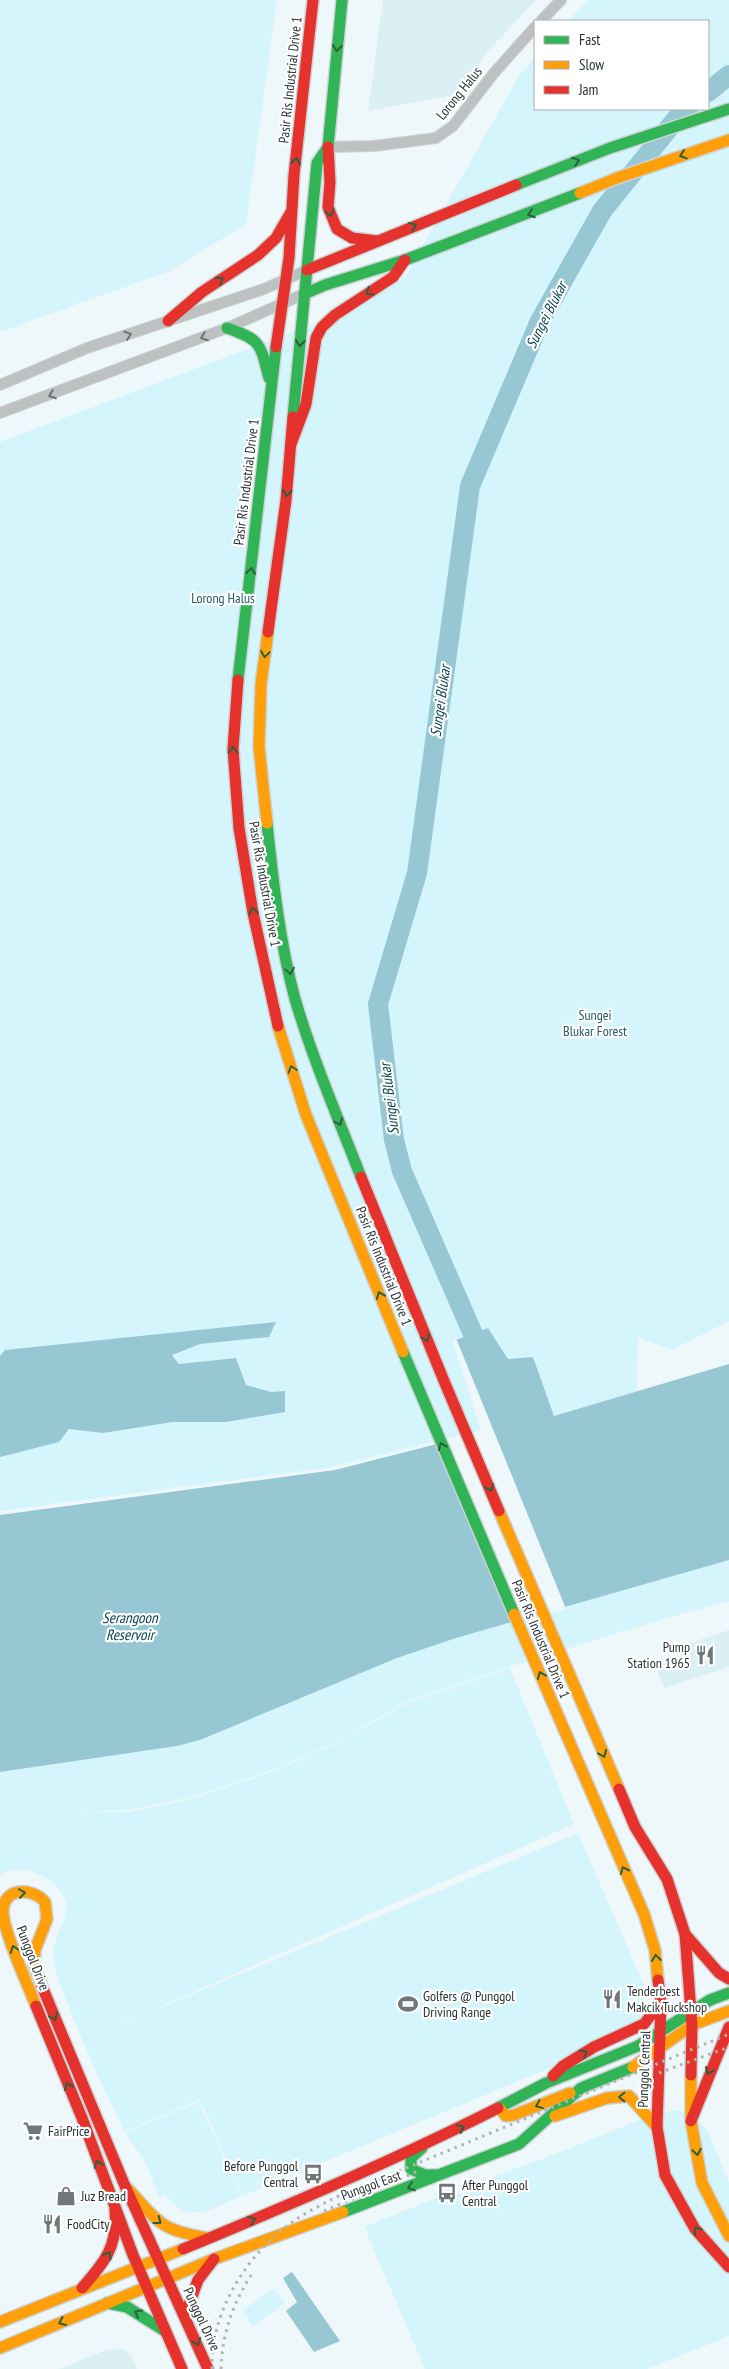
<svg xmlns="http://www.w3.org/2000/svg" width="729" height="2369" font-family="'PT Sans Narrow',sans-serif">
  <rect width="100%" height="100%" fill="#eef7f9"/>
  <g fill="#dbf0f5">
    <polygon points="383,0 536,0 489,50 460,94 368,111"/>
    <polygon points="729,1630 729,1667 664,1688 656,1668 672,1660 692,1660 687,1644"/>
    <polygon points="109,2349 124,2349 132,2357 137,2369 59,2369"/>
  </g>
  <g fill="#d5f5fc">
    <polygon points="0,0 277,0 246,224 170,271 0,332"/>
    <polygon points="588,0 729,0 729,1321 671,1350 638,1337 637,1391 554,1416 533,1357 508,1359 488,1329 456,1340 455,1338 452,1339 481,1430 332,1467 0,1511 0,1457 69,1429 103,1433 173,1422 226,1422 271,1392 246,1385 236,1358 179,1364 172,1354 200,1344 269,1337 276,1323 0,1356 0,442 352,310 405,277 520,74 535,58 535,109 708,109 708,21 568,21"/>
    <path d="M729 1560V1601L660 1620 509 1667 408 1701 335 1743 257 1776 195 1796 129 1810 80 1812H129L195 1798 258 1777 335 1744 409 1702 510 1668 574 1824 119 2025 578 1833 646 1990 643 2017 631 2034 242 2196 200 2100 124 2131C105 2091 85 2051 70 2009 66 1998 59 1986 57 1974 55 1967 53 1955 54 1947 57 1929 72 1916 64 1897 55 1876 19 1861 0 1876V1772L177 1746 200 1740 397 1658 456 1638Z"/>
    <path d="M199 2102 241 2196C213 2209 188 2226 165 2195L159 2197 146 2163 125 2132Z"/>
    <path d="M676 2110 696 2117 709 2134 729 2183V2336L647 2369H425L364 2227 441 2196C452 2199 475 2191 481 2181L558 2153 656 2113Z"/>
    <polygon points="274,2288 285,2303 253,2326 242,2311"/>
  </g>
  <g fill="#97c7d2">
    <polygon points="276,1322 269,1337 200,1344 172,1355 179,1364 236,1358 246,1385 271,1392 285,1391 285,1412 226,1422 173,1422 103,1433 69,1429 59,1442 0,1457 0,1356 5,1350"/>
    <polygon points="488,1328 508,1359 533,1357 554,1416 729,1364 729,1560 456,1638 397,1658 200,1740 177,1746 0,1772 0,1515 335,1470 484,1432 456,1340"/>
    <polygon points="292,2272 340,2341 314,2352 286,2311 297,2302 283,2278"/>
  </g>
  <polygon fill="#eef7f9" points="456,1338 566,1609 513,1624 436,1443 482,1430 454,1341"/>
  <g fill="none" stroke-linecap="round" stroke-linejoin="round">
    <g stroke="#97c7d2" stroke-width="20">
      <polyline points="708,92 729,75"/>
      <polyline points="473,1334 402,1171 394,1140 378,1004 417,873 470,486 540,321 602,211 677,118 688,109"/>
    </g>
    <defs>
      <g id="street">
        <polyline points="541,21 561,0"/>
        <polyline points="328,147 374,146 436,138 453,126 494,73 535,27"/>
        <polyline points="0,385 87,348 264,289 307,270"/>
        <polyline points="0,413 227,328 304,294"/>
      </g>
      <g id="fast">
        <polyline points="516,185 610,148 729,109"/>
        <polyline points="304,294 325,285 405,260 580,193"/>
        <path d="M227 328C262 340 260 344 269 378"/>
        <polyline points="293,417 317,163 328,147 342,0"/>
        <polyline points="238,680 276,347"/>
        <path d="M267 823C273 881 280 944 295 999 313 1060 338 1118 361 1177"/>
        <polyline points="403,1352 514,1614"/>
        <polyline points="498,2108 546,2083 638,2046 710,2000 729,1993"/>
        <polyline points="422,2148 411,2158 411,2169 425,2175 436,2175"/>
        <polyline points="343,2212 519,2144 581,2088 633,2067"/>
        <polyline points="107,2303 127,2307 165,2331"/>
      </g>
      <g id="slow">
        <polyline points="580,193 617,178 729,140"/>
        <polyline points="267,823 259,747 261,684 268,632"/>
        <polyline points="278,1026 306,1115 403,1352"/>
        <polyline points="499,1511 619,1789"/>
        <polyline points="514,1614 644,1914 655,1950 658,1980"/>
        <path d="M36 2006C28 1985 3 1931 3 1912 3 1887 32 1887 45 1902L47 1919 35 1950 34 1965 41 1984"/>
        <polyline points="633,2067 692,2025 729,2011"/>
        <polyline points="691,2075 691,2121 702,2183 729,2236"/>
        <polyline points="500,2109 506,2116 514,2115 570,2093"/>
        <polyline points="555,2116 607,2098 629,2096 657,2127"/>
        <path d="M125 2186C159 2221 156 2229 207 2238"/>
        <polyline points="0,2322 183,2249"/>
        <polyline points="0,2348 214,2259 343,2212"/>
      </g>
      <g id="jam">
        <polyline points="328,147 330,182 328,207 337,229 352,238 377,241"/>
        <polyline points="307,270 516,185"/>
        <polyline points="168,321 202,292 258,255 276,238 291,212"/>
        <polyline points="276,347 289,258 294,175 313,0"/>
        <polyline points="291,444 306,404 316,338 322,327 335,315 393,277 405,260"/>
        <polyline points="268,632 286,500 293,417"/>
        <polyline points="238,680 233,749 239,828 253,913 278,1026"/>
        <polyline points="361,1177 444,1381 499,1511"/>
        <polyline points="619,1789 635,1827 667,1879 685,1934 692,2025 691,2075"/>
        <polyline points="685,1934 719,1973 729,1979"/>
        <polyline points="658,1980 661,2002 657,2127 665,2175 695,2229 729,2267"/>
        <polyline points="41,1984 125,2186 208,2369"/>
        <polyline points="36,2006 82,2118 133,2255 182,2369"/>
        <polyline points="553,2076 563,2066 594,2047 644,2024 661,2002"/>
        <polyline points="691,2121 729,2027"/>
        <path d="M183 2249C289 2205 395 2160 498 2108"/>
        <path d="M82 2288C105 2262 118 2246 115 2210"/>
        <polyline points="185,2315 198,2280 214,2259"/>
      </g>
    </defs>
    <use href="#street" stroke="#ccd3d5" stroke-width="12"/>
    <use href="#fast" stroke="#ccd3d5" stroke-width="14"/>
    <use href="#slow" stroke="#ccd3d5" stroke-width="14"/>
    <use href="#jam" stroke="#ccd3d5" stroke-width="14"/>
    <use href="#street" stroke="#bdc1c1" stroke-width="10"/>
    <use href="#fast" stroke="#30b455" stroke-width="11"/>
    <use href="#slow" stroke="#ff9f0a" stroke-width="11"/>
    <use href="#jam" stroke="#e5322d" stroke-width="11"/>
    <g stroke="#aeb3b4" stroke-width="3" stroke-dasharray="2.5 5" stroke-linecap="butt">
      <polyline points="659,2073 729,2047"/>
      <polyline points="324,2211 418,2171"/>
      <path d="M212 2369C210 2313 247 2254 291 2223 304 2213 320 2206 334 2198L729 2034"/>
      <path d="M221 2369C222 2333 234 2300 254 2271"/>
    </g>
  </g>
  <defs><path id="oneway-chevron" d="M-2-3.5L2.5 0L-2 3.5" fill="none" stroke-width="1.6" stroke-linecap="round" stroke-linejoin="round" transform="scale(1.25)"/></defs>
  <g stroke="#2c6040">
    <use href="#oneway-chevron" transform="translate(337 48) rotate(96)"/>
    <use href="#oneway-chevron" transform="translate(683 155) rotate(162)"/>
    <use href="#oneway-chevron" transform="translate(296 161) rotate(-83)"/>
    <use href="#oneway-chevron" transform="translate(576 161) rotate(-21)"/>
    <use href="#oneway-chevron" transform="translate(330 213) rotate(74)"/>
    <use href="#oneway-chevron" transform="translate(531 214) rotate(160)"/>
    <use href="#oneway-chevron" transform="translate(413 226) rotate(-23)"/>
    <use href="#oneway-chevron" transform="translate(220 280) rotate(-34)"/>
    <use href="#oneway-chevron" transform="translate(369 292) rotate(148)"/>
    <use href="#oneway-chevron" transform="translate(300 343) rotate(95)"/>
    <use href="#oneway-chevron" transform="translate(287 493) rotate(95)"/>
    <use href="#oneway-chevron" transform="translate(251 571) rotate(-83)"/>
    <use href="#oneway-chevron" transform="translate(265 654) rotate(98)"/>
    <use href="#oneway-chevron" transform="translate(233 750) rotate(-90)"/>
    <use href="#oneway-chevron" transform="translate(253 911) rotate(-101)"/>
    <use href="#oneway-chevron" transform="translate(290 971) rotate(79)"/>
    <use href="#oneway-chevron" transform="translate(292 1069) rotate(-108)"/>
    <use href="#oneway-chevron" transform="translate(339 1122) rotate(68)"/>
    <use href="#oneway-chevron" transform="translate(380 1295) rotate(-112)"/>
    <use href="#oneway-chevron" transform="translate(426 1338) rotate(68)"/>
    <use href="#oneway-chevron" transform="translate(442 1446) rotate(-113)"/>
    <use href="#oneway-chevron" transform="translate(490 1488) rotate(67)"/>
    <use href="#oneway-chevron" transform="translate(541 1675) rotate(-113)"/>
    <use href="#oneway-chevron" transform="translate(603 1754) rotate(67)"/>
    <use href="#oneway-chevron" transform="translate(624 1870) rotate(-114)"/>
    <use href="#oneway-chevron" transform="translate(22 1893) rotate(-8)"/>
    <use href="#oneway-chevron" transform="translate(14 1949) rotate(-110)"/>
    <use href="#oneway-chevron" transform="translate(656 1958) rotate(-96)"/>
    <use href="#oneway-chevron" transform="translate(54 2017) rotate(67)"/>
    <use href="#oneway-chevron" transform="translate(584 2053) rotate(-31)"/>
    <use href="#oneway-chevron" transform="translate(709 2071) rotate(113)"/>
    <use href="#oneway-chevron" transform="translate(68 2086) rotate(-113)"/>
    <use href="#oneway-chevron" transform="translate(622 2097) rotate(180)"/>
    <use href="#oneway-chevron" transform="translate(539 2105) rotate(158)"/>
    <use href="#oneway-chevron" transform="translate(461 2128) rotate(-26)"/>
    <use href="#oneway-chevron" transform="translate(697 2152) rotate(81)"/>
    <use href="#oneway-chevron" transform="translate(98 2164) rotate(-109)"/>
    <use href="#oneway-chevron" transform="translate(411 2187) rotate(161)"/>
    <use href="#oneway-chevron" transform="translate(252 2220) rotate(-22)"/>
    <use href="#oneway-chevron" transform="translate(158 2221) rotate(37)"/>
    <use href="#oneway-chevron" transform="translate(697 2230) rotate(-127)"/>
    <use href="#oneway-chevron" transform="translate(108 2255) rotate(-59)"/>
    <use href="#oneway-chevron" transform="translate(138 2313) rotate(-150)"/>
    <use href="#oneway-chevron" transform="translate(62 2322) rotate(157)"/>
    <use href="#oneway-chevron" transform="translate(197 2342) rotate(67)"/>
  </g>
  <g stroke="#6c7273">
    <use href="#oneway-chevron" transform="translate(128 335) rotate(-19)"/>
    <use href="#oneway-chevron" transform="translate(204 337) rotate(159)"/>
    <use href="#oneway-chevron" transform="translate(52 395) rotate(160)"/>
  </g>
  <defs>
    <symbol id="restaurant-bare" viewBox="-9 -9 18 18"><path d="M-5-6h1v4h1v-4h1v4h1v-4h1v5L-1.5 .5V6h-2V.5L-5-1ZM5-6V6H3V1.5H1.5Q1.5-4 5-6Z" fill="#6f7779" stroke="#fff" stroke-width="2.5" paint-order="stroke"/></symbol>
    <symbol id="stadium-bare" viewBox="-9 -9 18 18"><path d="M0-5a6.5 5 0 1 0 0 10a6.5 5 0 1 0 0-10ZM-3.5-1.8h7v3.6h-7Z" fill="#6f7779" stroke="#fff" stroke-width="2.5" paint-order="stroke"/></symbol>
    <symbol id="supermarket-bare" viewBox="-9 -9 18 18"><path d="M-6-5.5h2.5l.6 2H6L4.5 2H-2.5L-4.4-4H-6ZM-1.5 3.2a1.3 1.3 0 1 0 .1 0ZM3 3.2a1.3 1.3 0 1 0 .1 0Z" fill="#6f7779" stroke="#fff" stroke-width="2.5" paint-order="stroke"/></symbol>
    <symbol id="bus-bare" viewBox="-9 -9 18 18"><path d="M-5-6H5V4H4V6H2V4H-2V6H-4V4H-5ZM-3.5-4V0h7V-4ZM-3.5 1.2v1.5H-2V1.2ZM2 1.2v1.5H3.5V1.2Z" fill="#6f7779" stroke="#fff" stroke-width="2.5" paint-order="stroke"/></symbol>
    <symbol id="shop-bare" viewBox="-9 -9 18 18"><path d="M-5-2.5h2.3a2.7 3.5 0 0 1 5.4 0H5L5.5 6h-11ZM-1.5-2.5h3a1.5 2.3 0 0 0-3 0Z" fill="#6f7779" stroke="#fff" stroke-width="2.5" paint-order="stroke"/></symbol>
  </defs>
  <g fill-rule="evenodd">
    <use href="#restaurant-bare" x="691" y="1641" width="28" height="28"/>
    <use href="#restaurant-bare" x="598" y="1985" width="28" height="28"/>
    <use href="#stadium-bare" x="394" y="1990" width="28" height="28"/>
    <use href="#supermarket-bare" x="19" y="2117" width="28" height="28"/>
    <use href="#bus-bare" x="299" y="2160" width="28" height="28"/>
    <use href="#bus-bare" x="433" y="2179" width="28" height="28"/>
    <use href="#shop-bare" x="52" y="2182" width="28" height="28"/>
    <use href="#restaurant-bare" x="38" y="2210" width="28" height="28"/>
  </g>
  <g text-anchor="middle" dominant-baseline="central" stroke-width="4.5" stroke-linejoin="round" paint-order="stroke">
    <g font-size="14" fill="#2a3234" stroke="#fff">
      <text transform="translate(290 80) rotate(-84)">Pasir Ris Industrial Drive 1</text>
      <text transform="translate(459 93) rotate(-51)">Lorong Halus</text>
      <text transform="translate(246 482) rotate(-83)">Pasir Ris Industrial Drive 1</text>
      <text transform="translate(265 884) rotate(80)">Pasir Ris Industrial Drive 1</text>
      <text transform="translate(384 1266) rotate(68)">Pasir Ris Industrial Drive 1</text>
      <text transform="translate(541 1639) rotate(67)">Pasir Ris Industrial Drive 1</text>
      <text transform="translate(33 1958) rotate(69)">Punggol Drive</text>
      <text transform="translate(644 2069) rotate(-88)">Punggol Central</text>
      <text transform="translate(371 2185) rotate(-20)">Punggol East</text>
      <text transform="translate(202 2319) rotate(65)">Punggol Drive</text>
    </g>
    <g font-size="14" fill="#275d68" stroke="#fff">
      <text x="223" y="598">Lorong Halus</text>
      <text x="595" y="1015">Sungei<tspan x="595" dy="16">Blukar Forest</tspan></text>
    </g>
    <g font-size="14" fill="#2a3234" stroke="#fff" text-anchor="start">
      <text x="690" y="1647" text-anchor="end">Pump<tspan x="690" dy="16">Station 1965</tspan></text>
      <text x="627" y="1991">Tenderbest<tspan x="627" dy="16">Makcik Tuckshop</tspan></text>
      <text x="423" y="1996">Golfers @ Punggol<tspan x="423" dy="16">Driving Range</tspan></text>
      <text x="48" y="2131">FairPrice</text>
      <text x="298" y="2166" text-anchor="end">Before Punggol<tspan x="298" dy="16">Central</tspan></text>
      <text x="462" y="2185">After Punggol<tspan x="462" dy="16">Central</tspan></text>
      <text x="81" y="2196">Juz Bread</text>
      <text x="67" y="2224">FoodCity</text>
    </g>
    <g font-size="15" font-style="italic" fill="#0a4651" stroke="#fff">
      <text transform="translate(546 315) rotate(-63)">Sungei Blukar</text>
      <text transform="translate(440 701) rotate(-82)">Sungei Blukar</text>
      <text transform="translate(389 1099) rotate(-97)">Sungei Blukar</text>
      <text x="130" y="1617">Serangoon<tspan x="130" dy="17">Reservoir</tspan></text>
    </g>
  </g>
  <rect x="534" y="20" width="175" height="90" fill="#ffffff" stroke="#aaadae"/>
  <rect x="544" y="36" width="25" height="8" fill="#30b455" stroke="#aaadae"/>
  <text x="579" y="45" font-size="15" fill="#2a3234">Fast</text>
  <rect x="544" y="61" width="25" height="8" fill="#ff9f0a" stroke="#aaadae"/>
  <text x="579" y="70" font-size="15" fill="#2a3234">Slow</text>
  <rect x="544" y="86" width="25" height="8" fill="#e5322d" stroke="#aaadae"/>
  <text x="579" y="95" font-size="15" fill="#2a3234">Jam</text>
</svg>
